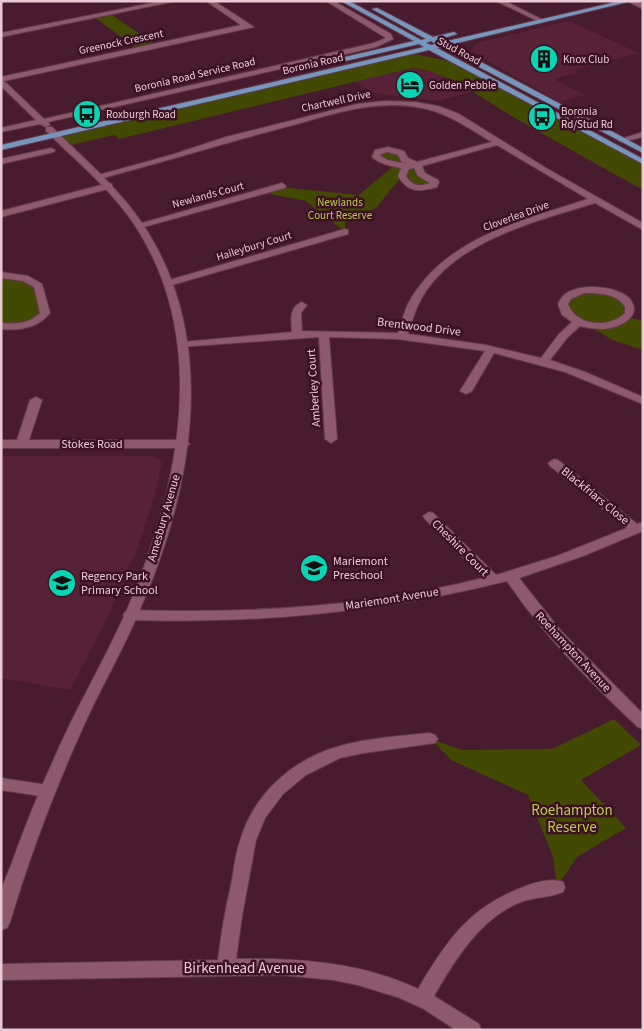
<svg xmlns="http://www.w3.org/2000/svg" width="644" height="1031" font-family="'Source Sans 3',sans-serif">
  <rect width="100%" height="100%" fill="#491b2e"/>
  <g fill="#572238">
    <polygon points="569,21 639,53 574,70 578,73 554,79 585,95 559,102 471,51 473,46 481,42"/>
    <polygon points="412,68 430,70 472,92 438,101 373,93 354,81"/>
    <polygon points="1,456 152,456 162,462 155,494 137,550 108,616 70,690 1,678"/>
  </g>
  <g fill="#414903">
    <polygon points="111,14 157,46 139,50 94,17"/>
    <path d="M409 53 454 62 643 162V190C600 166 557 142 515 118 488 102 443 69 412 68L119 139 114 135 67 146 56 136Z"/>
    <polygon points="395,150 419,173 435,182 421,189 401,177 376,208 345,223 345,232 306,201 260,192 279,187 359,195 395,165 376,155"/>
    <polygon points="1,275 37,284 45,313 35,322 1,326"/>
    <polygon points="589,289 623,298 628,317 643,321 643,350 612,340 587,324 573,319 565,300"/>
    <polygon points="614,719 641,745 581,780 626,828 577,857 557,887 553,857 528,795 451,760 431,739 462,750 552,749"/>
  </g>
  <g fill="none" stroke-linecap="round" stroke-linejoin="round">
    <defs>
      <g id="street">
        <polygon points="162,1 176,1 1,37 1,33"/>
        <polygon points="206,1 214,1 254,27 4,81 44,119 374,43 386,38 326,1 334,1 391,34 393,39 376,47 48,122 50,125 46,127 40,124 1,132 1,128 36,120 1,86 1,77 241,25"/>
        <polygon points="496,1 505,1 545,21 540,22"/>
        <polygon points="627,1 636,1 643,4 643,9"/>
        <path d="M384 101 415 102 438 106 459 114 546 168 643 223V230L595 203C534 222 448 242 418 305 414 314 411 325 408 334L486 345 541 358 559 334 572 322 562 315 558 304C560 301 561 297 564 295 579 283 616 285 630 299 644 317 618 328 603 329 595 329 587 328 580 326L567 338 550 360 585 372 643 397V404L565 372 494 353 472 391 466 394 460 391 485 351 397 339 329 337 337 439 331 443 325 439 319 337 179 347 178 345 179 343 183 342 292 332C291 320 289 307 302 302L307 305 301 313 302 331 398 333C401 324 404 313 408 304 443 238 523 220 588 199L497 145 422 166 425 173 438 180 439 182 437 187C419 192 408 193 398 176L401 168C391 166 380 164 372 157L375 150 388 147 404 151 408 158 417 162 492 142C467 127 445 111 416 107 374 100 333 114 293 125 228 142 164 162 99 179L95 176 171 155 226 137 357 104ZM388 152 398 155 402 162 408 164 388 160 380 156 381 154ZM414 168 418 176 430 183C420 187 412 186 406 176L409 169ZM584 293C598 293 617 293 625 307V313C609 329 576 326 568 304L571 299Z"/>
        <polygon points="643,132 643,137 622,142 618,140"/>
        <polygon points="51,148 55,150 54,152 1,164 1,159"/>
        <polygon points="109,183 112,184 112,188 1,217 1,211"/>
        <polygon points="282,183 286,186 285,188 140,228 135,225"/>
        <polygon points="345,229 348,230 348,234 172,285 169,286 164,283 166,281"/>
        <path d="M1 272 28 276 42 284 50 313C38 328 19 331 1 329V323C16 324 29 324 40 313L34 287 23 281 1 278Z"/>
        <polygon points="36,397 42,400 29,440 184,440 190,444 184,448 1,448 1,440 17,440 30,400"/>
        <path d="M554 459 558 460 637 524 643 522V531L583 556 519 578 561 631 643 714V729L638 727C590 682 544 636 507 581 383 612 258 624 130 620L125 618 123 615 125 612 130 610C249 614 367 607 483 578L425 519 423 516 429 512 433 513 496 575 557 556 627 528 550 466 548 463Z"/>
        <path d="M430 733 435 735 438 739 435 743 364 753 340 758 306 775 283 794 265 818 256 840 242 916 236 959C299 958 360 962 418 989 447 940 470 906 526 886 536 882 552 878 563 882L565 887 563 892C548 898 533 897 518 903 479 920 454 961 434 996L479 1024 481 1030H456L422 1008 400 998 358 985 333 980 282 975 1 980V964L218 960C221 935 225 910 231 885 234 870 235 855 240 841 254 793 293 759 340 746 369 738 400 736 430 733Z"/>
        <polygon points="1,778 47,785 53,786 55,791 53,796 47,797 1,790"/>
      </g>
      <path id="secondary" d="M46 127H52C86 161 124 192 149 234 220 351 190 497 138 614 122 652 101 687 84 725 55 789 30 855 10 922L7 928 1 930C1 918 0 906 1 894 3 882 10 869 14 857 26 824 39 791 54 759 75 709 104 662 126 612 178 491 212 342 134 224 110 188 76 161 46 131Z"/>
      <path id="primary" d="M341 1H349L421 40 426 39 372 9 377 8 433 37 454 32 457 34 438 40 443 42 620 1H632L449 45 643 148V153L441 47 437 48 643 159V164L429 50 1 150V145L424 47 419 44 293 73V69L414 41ZM431 41 436 44 431 45 426 43Z"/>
    </defs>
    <use href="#street" stroke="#623b4b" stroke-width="2"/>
    <use href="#secondary" stroke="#623b4b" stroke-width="2"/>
    <use href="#primary" stroke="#623b4b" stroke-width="2"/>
    <use href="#street" fill="#8d596c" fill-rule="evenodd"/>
    <use href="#secondary" fill="#8d596c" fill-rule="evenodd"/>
    <use href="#primary" fill="#7696bd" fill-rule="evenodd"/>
  </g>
  <defs>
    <symbol id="building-disc" viewBox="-11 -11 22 22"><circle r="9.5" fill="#09d5b5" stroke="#3d1124"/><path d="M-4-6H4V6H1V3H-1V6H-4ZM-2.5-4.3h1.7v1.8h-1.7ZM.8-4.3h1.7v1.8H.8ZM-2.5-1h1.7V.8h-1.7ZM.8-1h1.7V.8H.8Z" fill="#111"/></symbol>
    <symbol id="hotel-disc" viewBox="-11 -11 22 22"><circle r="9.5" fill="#09d5b5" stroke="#3d1124"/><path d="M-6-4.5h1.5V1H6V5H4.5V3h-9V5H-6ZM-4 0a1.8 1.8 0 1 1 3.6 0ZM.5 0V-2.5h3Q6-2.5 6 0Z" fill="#111"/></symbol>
    <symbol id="bus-disc" viewBox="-11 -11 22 22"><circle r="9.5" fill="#09d5b5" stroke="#3d1124"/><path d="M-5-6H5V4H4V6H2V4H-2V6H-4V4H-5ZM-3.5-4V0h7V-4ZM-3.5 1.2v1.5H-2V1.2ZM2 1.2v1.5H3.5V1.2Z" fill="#111"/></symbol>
    <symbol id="school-disc" viewBox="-11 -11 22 22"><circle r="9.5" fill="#09d5b5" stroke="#3d1124"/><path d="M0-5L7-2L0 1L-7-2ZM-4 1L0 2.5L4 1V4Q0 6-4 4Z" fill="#111"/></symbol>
  </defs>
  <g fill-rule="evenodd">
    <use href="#building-disc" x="528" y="43" width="32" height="32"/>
    <use href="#hotel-disc" x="394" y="69" width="32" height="32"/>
    <use href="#bus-disc" x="71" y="98" width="32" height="32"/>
    <use href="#bus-disc" x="526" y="101" width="32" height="32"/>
    <use href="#school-disc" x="298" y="552" width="32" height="32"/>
    <use href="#school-disc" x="46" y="567" width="32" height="32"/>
  </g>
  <g text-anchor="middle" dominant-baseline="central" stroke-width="5" stroke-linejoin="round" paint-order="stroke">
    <g font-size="11" fill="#e9cad4" stroke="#3d1124">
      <text transform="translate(121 42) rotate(-12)">Greenock Crescent</text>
      <text transform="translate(459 51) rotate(28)">Stud Road</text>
      <text transform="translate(313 64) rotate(-13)">Boronia Road</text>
      <text transform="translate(195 75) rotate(-13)">Boronia Road Service Road</text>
      <text transform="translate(336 101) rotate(-12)">Chartwell Drive</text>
      <text transform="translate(208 195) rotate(-15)">Newlands Court</text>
      <text transform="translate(516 216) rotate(-20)">Cloverlea Drive</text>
      <text transform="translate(254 246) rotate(-17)">Haileybury Court</text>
    </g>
    <g font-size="11" fill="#e9cad4" stroke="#3d1124" text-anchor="start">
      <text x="563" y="59">Knox Club</text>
      <text x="429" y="85">Golden Pebble</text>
      <text x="561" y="111">Boronia<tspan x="561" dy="13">Rd/Stud Rd</tspan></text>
      <text x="106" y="114">Roxburgh Road</text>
    </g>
    <g font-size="11" fill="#bacc4c" stroke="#3d1124">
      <text x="340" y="202">Newlands<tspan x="340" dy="13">Court Reserve</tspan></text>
    </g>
    <g font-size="12" fill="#e9cad4" stroke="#3d1124">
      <text transform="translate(419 327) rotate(7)">Brentwood Drive</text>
      <text transform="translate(314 388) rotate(-94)">Amberley Court</text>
      <text x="92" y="444">Stokes Road</text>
      <text transform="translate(595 496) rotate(39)">Blackfriars Close</text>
      <text transform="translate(164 518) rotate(-74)">Amesbury Avenue</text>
      <text transform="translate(460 548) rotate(45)">Cheshire Court</text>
      <text transform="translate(392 599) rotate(-9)">Mariemont Avenue</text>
      <text transform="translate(573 652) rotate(47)">Roehampton Avenue</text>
    </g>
    <g font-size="12" fill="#e9cad4" stroke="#3d1124" text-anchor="start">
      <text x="333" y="561">Mariemont<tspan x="333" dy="14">Preschool</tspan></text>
      <text x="81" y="576">Regency Park<tspan x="81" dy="14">Primary School</tspan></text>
    </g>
    <g font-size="15" fill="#bacc4c" stroke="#3d1124">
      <text x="572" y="810">Roehampton<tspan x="572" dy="17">Reserve</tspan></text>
    </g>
    <g font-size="15" fill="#e9cad4" stroke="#3d1124">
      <text x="244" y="968">Birkenhead Avenue</text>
    </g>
  </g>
  <rect width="644" height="1031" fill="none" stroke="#e9cad4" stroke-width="5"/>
</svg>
